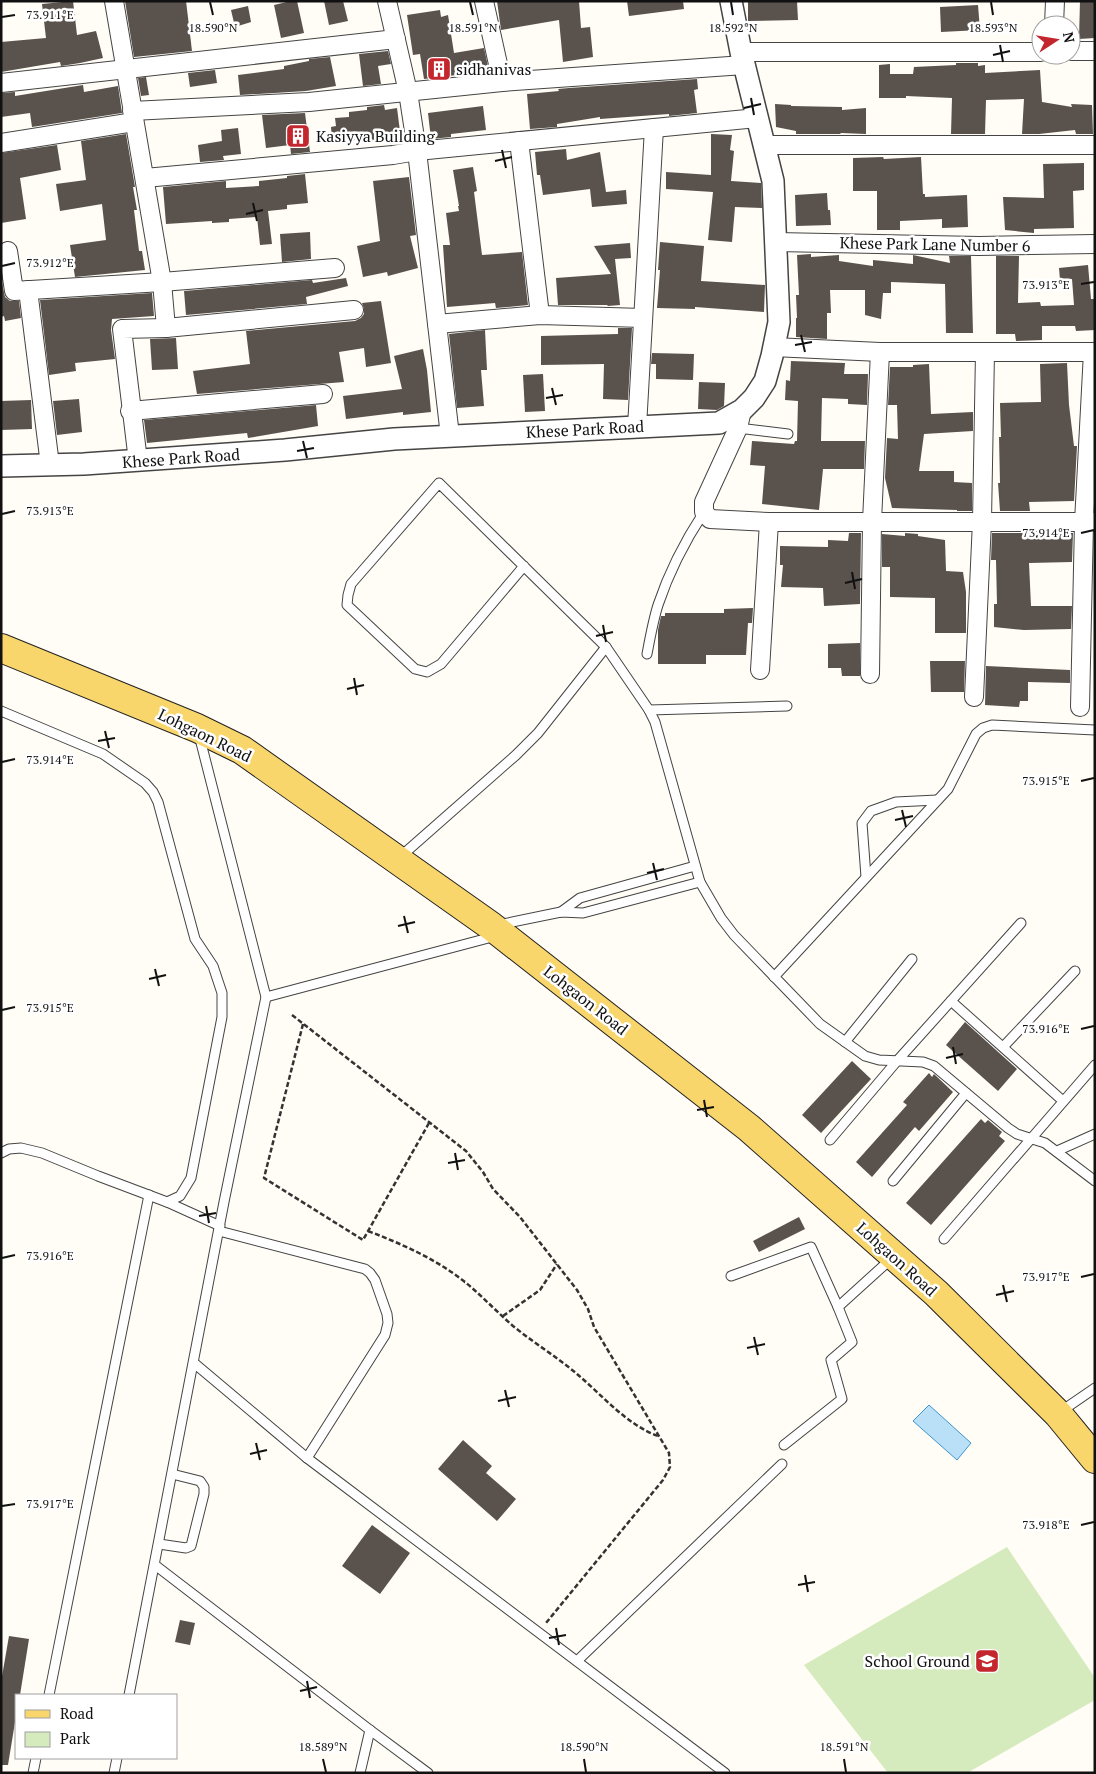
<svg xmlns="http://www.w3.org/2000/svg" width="1096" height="1774" font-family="'PT Serif',serif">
  <rect width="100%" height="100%" fill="#fffdf5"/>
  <polygon fill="#d5ebbd" points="1007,1547 1095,1678 1095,1700 967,1773 888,1773 804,1665"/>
  <polygon fill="#b9e0f7" stroke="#3f96cf" points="929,1405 971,1443 957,1460 913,1421"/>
  <g fill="#5a524d">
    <polygon points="73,1 77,35 96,31 103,58 80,63 61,66 60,62 1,72 1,42 46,38 42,4"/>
    <polygon points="125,1 186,1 192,51 134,57"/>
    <polygon points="291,1 297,1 304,33 281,38 274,5"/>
    <polygon points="324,1 343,1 348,21 329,25"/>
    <polygon points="497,1 579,1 581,28 590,27 593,57 563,62 559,20 501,30"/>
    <polygon points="627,1 683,1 684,9 629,16"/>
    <polygon points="748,1 797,1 798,20 748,21"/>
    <polygon points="1080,1 1095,1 1095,38 1079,39"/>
    <polygon points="978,5 980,30 941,32 940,7"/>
    <polygon points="248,6 251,22 235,27 231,10"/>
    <polygon points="440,10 441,17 448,15 454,53 484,48 489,71 424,79 420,54 413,55 407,15"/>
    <polygon points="388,51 391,64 378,66 381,84 363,86 359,54"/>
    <polygon points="330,57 336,86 306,91 240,95 238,75 284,69 284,66 309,61 309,59"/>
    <polygon points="956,63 978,63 978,66 985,65 985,73 1040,70 1042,102 1072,107 1071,104 1092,105 1093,134 1076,134 1075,130 1039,134 1022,134 1024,99 986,100 985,134 951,134 952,98 906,96 906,98 879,98 879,65 890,64 890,74 913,74 914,67 956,65"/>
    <polygon points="215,70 217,83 190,87 188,73"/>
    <polygon points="146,77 149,95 141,96 138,78"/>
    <polygon points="697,79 698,89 694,90 697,113 669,116 669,114 600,119 600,117 557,124 557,127 530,129 527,94 559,91 558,89 569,88"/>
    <polygon points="83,85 84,92 118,86 122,113 32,127 30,113 1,117 1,93 15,92 15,96"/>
    <polygon points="775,104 791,105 791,106 842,107 842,110 866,108 866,134 841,133 840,134 796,134 796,131 776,127"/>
    <polygon points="384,105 385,110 397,108 401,139 371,142 371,139 332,141 331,127 336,126 335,118 349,117 349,112 367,110 367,107"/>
    <polygon points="483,106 486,130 451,134 451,137 431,139 428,113"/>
    <polygon points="305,113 310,152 291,154 290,145 266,148 262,115"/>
    <polygon points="238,128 241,154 223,156 224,160 200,162 198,145 222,141 221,130"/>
    <polygon points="126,134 135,187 133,187 137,210 134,210 139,251 142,251 145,270 75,277 70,245 106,240 102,204 60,211 56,184 86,180 81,141"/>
    <polygon points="711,134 732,135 730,150 734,151 731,181 761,183 762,208 735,207 732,242 708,240 713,192 666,189 666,172 711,175"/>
    <polygon points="57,145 61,170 20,178 26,219 1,223 1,153"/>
    <polygon points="566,149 567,160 600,152 606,192 626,190 627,204 592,207 590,189 543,195 540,175 537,175 535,152"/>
    <polygon points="883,157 884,159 921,157 923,194 925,194 925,197 967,195 968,227 942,228 942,219 900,221 900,230 877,230 877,191 853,191 853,158"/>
    <polygon points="1084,163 1084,190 1073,191 1074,228 1034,229 1034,233 1005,230 1003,197 1044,198 1043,164"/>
    <polygon points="473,167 477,191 474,192 482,255 522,252 528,305 496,308 495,303 447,307 443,245 450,245 446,213 459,211 458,206 459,206 453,170"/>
    <polygon points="305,174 308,203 287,205 287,209 268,211 272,244 260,245 257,217 229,219 229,222 212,223 212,221 166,224 163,187 226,181 226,188 259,186 259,181 287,178 287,176"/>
    <polygon points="409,177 416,235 410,236 418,268 388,276 387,272 363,277 357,246 380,241 373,181"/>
    <polygon points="827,193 828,210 830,210 831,225 796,226 795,195"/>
    <polygon points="310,232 311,259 282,262 280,234"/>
    <polygon points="660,242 704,246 701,281 765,285 764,312 695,307 695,309 657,308 660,270 658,270"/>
    <polygon points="630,243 631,258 615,259 620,305 608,306 607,305 558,305 556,278 611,274 594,246"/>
    <polygon points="811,254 811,257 839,255 839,261 873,266 873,260 913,264 913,255 950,263 949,256 971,256 973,333 946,333 945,284 891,282 891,293 883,293 881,319 865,315 865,290 830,290 831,313 827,313 827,339 796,337 796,318 797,318 796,295 799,295 797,255"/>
    <polygon points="996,256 1019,256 1018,303 1040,302 1041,306 1074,305 1072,279 1060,280 1059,268 1088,265 1091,299 1095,299 1095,330 1076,331 1075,326 1042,326 1042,340 1016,341 1015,334 996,334"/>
    <polygon points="1,278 5,297 10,301 19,301 21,318 5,321 4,316 1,317"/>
    <polygon points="346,278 348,286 306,297 307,304 186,315 184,291 312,280 313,283"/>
    <polygon points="152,293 154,316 112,319 111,330 115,359 75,363 76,371 49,375 40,300"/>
    <polygon points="381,301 391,363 366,367 364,348 339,352 344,382 197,394 193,371 250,364 246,331 355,321 361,318 364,314 364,309 362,303"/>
    <polygon points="618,328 632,328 628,400 603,399 604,364 541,365 541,336 618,334"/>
    <polygon points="485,330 487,370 481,370 484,406 457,408 449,334"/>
    <polygon points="176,338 178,369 152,370 150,339"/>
    <polygon points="423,349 427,370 431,412 403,415 403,412 346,419 343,396 402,389 394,356"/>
    <polygon points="652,353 694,354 693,380 656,379 656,364 651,364"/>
    <polygon points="791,361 845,363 844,374 868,374 867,405 848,404 848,399 822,398 821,441 865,441 864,469 823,469 819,510 762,504 765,466 750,465 752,441 794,444 795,441 797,441 798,401 785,400 786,380 790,381"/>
    <polygon points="1067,363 1069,405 1074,446 1077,446 1074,501 1029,502 1030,511 1000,511 998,483 1000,483 999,437 1001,437 1000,403 1041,402 1040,364"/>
    <polygon points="929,364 931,414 973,412 973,431 924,434 919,471 954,471 954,482 972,483 972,511 957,511 957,510 892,508 885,478 887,438 898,439 897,405 888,405 890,367 913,367 913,365"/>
    <polygon points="543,374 545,411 525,412 523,375"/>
    <polygon points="699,382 725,383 724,406 717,410 698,409"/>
    <polygon points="79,399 82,432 57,435 53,401"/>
    <polygon points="31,400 32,429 1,430 1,401"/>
    <polygon points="316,405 318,426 248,438 247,433 147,443 144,420"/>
    <polygon points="849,533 861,533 860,604 824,606 823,588 781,587 783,565 780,565 780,546 828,547 828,540 848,541"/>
    <polygon points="905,533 918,534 918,536 945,540 946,571 963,572 966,592 966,633 935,633 935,598 890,597 890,567 882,567 882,534 905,536"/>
    <polygon points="992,533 1073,533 1072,562 1029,563 1031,606 1072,606 1071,629 1024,630 994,627 994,604 997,604 996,560 991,560"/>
    <polygon points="753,608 752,623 748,623 746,655 706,655 706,664 658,664 658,630 661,616 665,616 665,613 724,613 724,609"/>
    <polygon points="860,643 860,676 842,676 841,668 828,668 828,644"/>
    <polygon points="930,661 965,661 964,692 931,692"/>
    <polygon points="986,666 1070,670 1070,683 1028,682 1028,701 1020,701 1019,707 985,705"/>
    <polygon points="965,1022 1017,1069 998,1091 946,1045"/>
    <polygon points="852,1061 871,1079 821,1133 802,1115"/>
    <polygon points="929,1073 932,1077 934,1074 953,1092 919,1131 915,1127 872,1177 856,1162 907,1105 903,1102"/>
    <polygon points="981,1119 985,1123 988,1120 1002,1132 999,1136 1005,1141 931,1225 906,1203"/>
    <polygon points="799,1217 805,1229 759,1252 753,1241"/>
    <polygon points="463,1440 492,1466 486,1473 516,1499 497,1521 438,1469"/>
    <polygon points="372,1525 410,1553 380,1594 342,1566"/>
    <polygon points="180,1620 195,1623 190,1645 175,1642"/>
    <polygon points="9,1636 29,1639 20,1695 16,1695 16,1716 8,1765 1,1765 1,1682"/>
  </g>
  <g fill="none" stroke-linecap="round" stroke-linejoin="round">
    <defs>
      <g id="service">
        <polyline points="738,428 788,434"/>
        <polyline points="524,566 441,664 427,672 415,669 347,605 348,595 351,584 439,483 606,647 649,710 655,722 700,882 721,918 734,935 820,1024 865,1056 879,1060 923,1062 934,1066 1008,1128 1017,1134 1045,1143 1095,1181"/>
        <path d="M647 654C650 638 653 621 658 605 669 572 685 541 704 512"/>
        <polyline points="649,710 787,706"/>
        <polyline points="1,711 103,754 145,783 153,792 158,802 195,939 213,966 222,993 222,1017 191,1178 180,1196 167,1202"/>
        <polyline points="399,858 516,755 538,733 606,647"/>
        <polyline points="866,877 862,823 871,811 896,802 937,800"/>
        <polyline points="561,912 580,898 695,866"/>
        <polyline points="498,925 561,912 583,913 700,882"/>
        <polyline points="774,977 948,789 976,734 983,728 992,725 1095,730"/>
        <polyline points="266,997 496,936"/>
        <polyline points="951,1001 1063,1101"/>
        <polyline points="845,1042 912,959"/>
        <polyline points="1003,1047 1075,971"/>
        <polyline points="830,1140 897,1061 1021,923"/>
        <polyline points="1057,1151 1095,1134"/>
        <polyline points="1,1153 9,1149 21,1148 42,1153 98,1176 167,1202 220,1226"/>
        <polyline points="893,1181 966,1093"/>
        <polyline points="219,1231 365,1269 370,1273 375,1280 387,1314 388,1323 385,1335 307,1458"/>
        <polyline points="944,1239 1095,1065"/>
        <polyline points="731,1276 811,1247 838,1307 892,1258"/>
        <polyline points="194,1363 307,1458 725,1773"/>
        <polyline points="1060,1412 1095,1388"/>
        <polyline points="784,1445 842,1399 831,1360 852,1342 838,1307"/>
        <polyline points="159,1544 186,1548 191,1546 204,1494 204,1487 200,1481 172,1474"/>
        <polyline points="155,1565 370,1730 428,1773"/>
        <polyline points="577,1661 782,1464"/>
        <polyline points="49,1695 149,1195"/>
        <polyline points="129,1695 224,1202 266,997 199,735"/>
        <polyline points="33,1773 36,1758"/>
        <polyline points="114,1773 117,1758"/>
        <polyline points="360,1773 370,1730"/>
      </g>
      <g id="minor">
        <polyline points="114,1 162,282 166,328"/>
        <polyline points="387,1 408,92 417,151 450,436"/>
        <polyline points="484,1 502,82"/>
        <polyline points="1054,25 1055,1"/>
        <polyline points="1071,51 1095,51"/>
        <polyline points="741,52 1041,52"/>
        <polyline points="1,83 396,39"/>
        <polyline points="132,111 309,102 502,82 744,65"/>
        <polyline points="519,141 540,315"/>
        <polyline points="1,143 134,122"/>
        <polyline points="764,145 1095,145"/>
        <polyline points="145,178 393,155 417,151 757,118"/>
        <polyline points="776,242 979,246 1095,244"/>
        <polyline points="8,251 14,291 162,282 335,268"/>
        <polyline points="28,290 50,465"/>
        <polyline points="437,324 540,315 643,318"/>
        <polyline points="773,347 880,352 1095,352"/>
        <polyline points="742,410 738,428 704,502 704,512 710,519 769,522 1095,522"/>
        <polyline points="130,411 323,394"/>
        <polyline points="637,427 654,128"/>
        <polyline points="138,461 122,329 166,328 354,310"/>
        <polyline points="760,670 769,522"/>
        <polyline points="870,674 872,521 880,352"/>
        <polyline points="974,697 982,521 985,352"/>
        <polyline points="1080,707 1084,522 1093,352"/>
      </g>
      <polyline id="tertiary" points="1,466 84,464 285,450 394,439 719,423 742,410 754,398 765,381 772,356 779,322 773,181 741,52 731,1"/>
      <polyline id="primary" points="1,648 197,728 242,750 491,926 749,1128 936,1293 1058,1414 1095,1459"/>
    </defs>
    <use href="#service" stroke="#444" stroke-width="11"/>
    <use href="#minor" stroke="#444" stroke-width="20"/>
    <use href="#tertiary" stroke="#444" stroke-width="24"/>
    <use href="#primary" stroke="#222" stroke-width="30"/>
    <g stroke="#333" stroke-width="2.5" stroke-dasharray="5 2.5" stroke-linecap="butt">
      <polyline points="292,1015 466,1151 483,1172 493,1189 520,1217 577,1290 588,1309 594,1327 669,1453 670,1467 663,1480 546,1623"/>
      <polyline points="303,1024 264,1178 363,1240 429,1123"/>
      <path d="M368 1231C402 1244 436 1259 465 1282 482 1296 497 1312 513 1326 534 1343 557 1357 577 1374 602 1395 627 1425 658 1436"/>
      <polyline points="503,1316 540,1290 557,1264"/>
    </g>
    <use href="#service" stroke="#fff" stroke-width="9"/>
    <use href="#minor" stroke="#fff" stroke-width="18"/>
    <use href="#tertiary" stroke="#fff" stroke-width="21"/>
    <use href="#primary" stroke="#f9d66b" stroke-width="28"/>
  </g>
  <path fill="none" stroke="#111" stroke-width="2" d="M210 2 213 15M470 2 473 15M731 2 733 15M991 2 993 15M2 17 15 15M1000 45 1003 62M993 55 1010 51M751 98 754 115M744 108 761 104M502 150 506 168M495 161 512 157M253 203 257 221M246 214 263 210M2 266 15 263M1081 284 1094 282M801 335 805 352M795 345 812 342M552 388 556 405M546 398 563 395M303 441 307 458M297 451 314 448M2 514 15 511M1081 533 1094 530M852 572 855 589M845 583 862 579M603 625 606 642M596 636 613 632M354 678 357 695M347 689 364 685M105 731 109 748M98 741 115 738M2 762 15 759M1081 781 1094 778M902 810 906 827M895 820 913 816M653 863 657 880M647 873 664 869M404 916 408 933M398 926 415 922M155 969 159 986M149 979 166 975M2 1010 15 1007M1081 1029 1094 1026M953 1047 956 1064M946 1058 963 1054M704 1100 707 1117M697 1110 714 1107M455 1153 458 1170M448 1163 465 1160M206 1206 209 1223M199 1216 216 1213M2 1258 15 1255M1081 1277 1094 1274M1003 1285 1007 1302M996 1295 1014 1291M754 1337 758 1355M747 1348 765 1344M505 1390 509 1407M498 1401 516 1397M256 1443 260 1460M250 1454 267 1450M2 1506 15 1504M1081 1525 1094 1522M805 1575 808 1592M798 1585 815 1582M556 1628 559 1645M549 1638 566 1635M307 1681 310 1698M300 1691 317 1687M323 1759 326 1772M584 1759 586 1772M844 1759 846 1772"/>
  <defs>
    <symbol id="building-square" viewBox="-11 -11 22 22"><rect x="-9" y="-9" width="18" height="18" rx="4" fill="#c4262e" stroke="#fff"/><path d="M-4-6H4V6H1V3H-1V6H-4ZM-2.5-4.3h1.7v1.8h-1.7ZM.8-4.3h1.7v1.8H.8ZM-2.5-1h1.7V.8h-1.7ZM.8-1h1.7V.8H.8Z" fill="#fff"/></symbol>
    <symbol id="school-square" viewBox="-11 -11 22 22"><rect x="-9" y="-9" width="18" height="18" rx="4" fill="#c4262e" stroke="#fff"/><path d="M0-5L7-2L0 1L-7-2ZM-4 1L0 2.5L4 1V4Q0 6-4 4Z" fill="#fff"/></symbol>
  </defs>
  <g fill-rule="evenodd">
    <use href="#building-square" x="425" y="55" width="28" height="28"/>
    <use href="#building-square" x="284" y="122" width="28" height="28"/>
    <use href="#school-square" x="973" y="1647" width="28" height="28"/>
  </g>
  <g text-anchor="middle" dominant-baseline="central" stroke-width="5" stroke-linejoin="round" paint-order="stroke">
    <g font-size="16" fill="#111" stroke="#fff" text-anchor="start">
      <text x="456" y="69">sidhanivas</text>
      <text x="316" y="136">Kasiyya Building</text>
      <text x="970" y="1661" text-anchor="end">School Ground</text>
    </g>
    <g font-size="16" fill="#111" stroke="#fff">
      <text transform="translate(935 244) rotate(1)">Khese Park Lane Number 6</text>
      <text transform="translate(585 429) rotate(-3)">Khese Park Road</text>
      <text transform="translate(181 458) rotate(-4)">Khese Park Road</text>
      <text transform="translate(205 735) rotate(26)">Lohgaon Road</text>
      <text transform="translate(586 1000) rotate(38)">Lohgaon Road</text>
      <text transform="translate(897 1259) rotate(42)">Lohgaon Road</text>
    </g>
  </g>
  <g font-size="12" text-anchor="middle" fill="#111" stroke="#fff" stroke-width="5" stroke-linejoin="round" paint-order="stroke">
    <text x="50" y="19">73.911°E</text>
    <text x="213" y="32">18.590°N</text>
    <text x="473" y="32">18.591°N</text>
    <text x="733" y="32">18.592°N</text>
    <text x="993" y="32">18.593°N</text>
    <text x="50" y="267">73.912°E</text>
    <text x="1046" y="289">73.913°E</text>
    <text x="50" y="515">73.913°E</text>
    <text x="1046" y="537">73.914°E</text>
    <text x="50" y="764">73.914°E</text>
    <text x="1046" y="785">73.915°E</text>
    <text x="50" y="1012">73.915°E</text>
    <text x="1046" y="1033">73.916°E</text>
    <text x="50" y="1260">73.916°E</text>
    <text x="1046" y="1281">73.917°E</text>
    <text x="50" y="1508">73.917°E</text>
    <text x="1046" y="1529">73.918°E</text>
    <text x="323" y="1751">18.589°N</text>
    <text x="584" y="1751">18.590°N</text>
    <text x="844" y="1751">18.591°N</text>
  </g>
  <rect width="1096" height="1774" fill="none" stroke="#111111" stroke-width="5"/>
  <rect x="15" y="1694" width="162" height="65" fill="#ffffff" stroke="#a0a0a0"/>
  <rect x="25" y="1710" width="25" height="8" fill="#f9d66b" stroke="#a0a0a0"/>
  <text x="60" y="1719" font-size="15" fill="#111111">Road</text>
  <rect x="25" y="1732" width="25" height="15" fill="#d5ebbd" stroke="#a0a0a0"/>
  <text x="60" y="1744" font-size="15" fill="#111111">Park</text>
  <g transform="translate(1056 40) rotate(78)"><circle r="24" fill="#ffffff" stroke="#a0a0a0"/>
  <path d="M0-4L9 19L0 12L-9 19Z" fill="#c4262e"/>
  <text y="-8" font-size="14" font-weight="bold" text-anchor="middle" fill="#111111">N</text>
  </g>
</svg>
